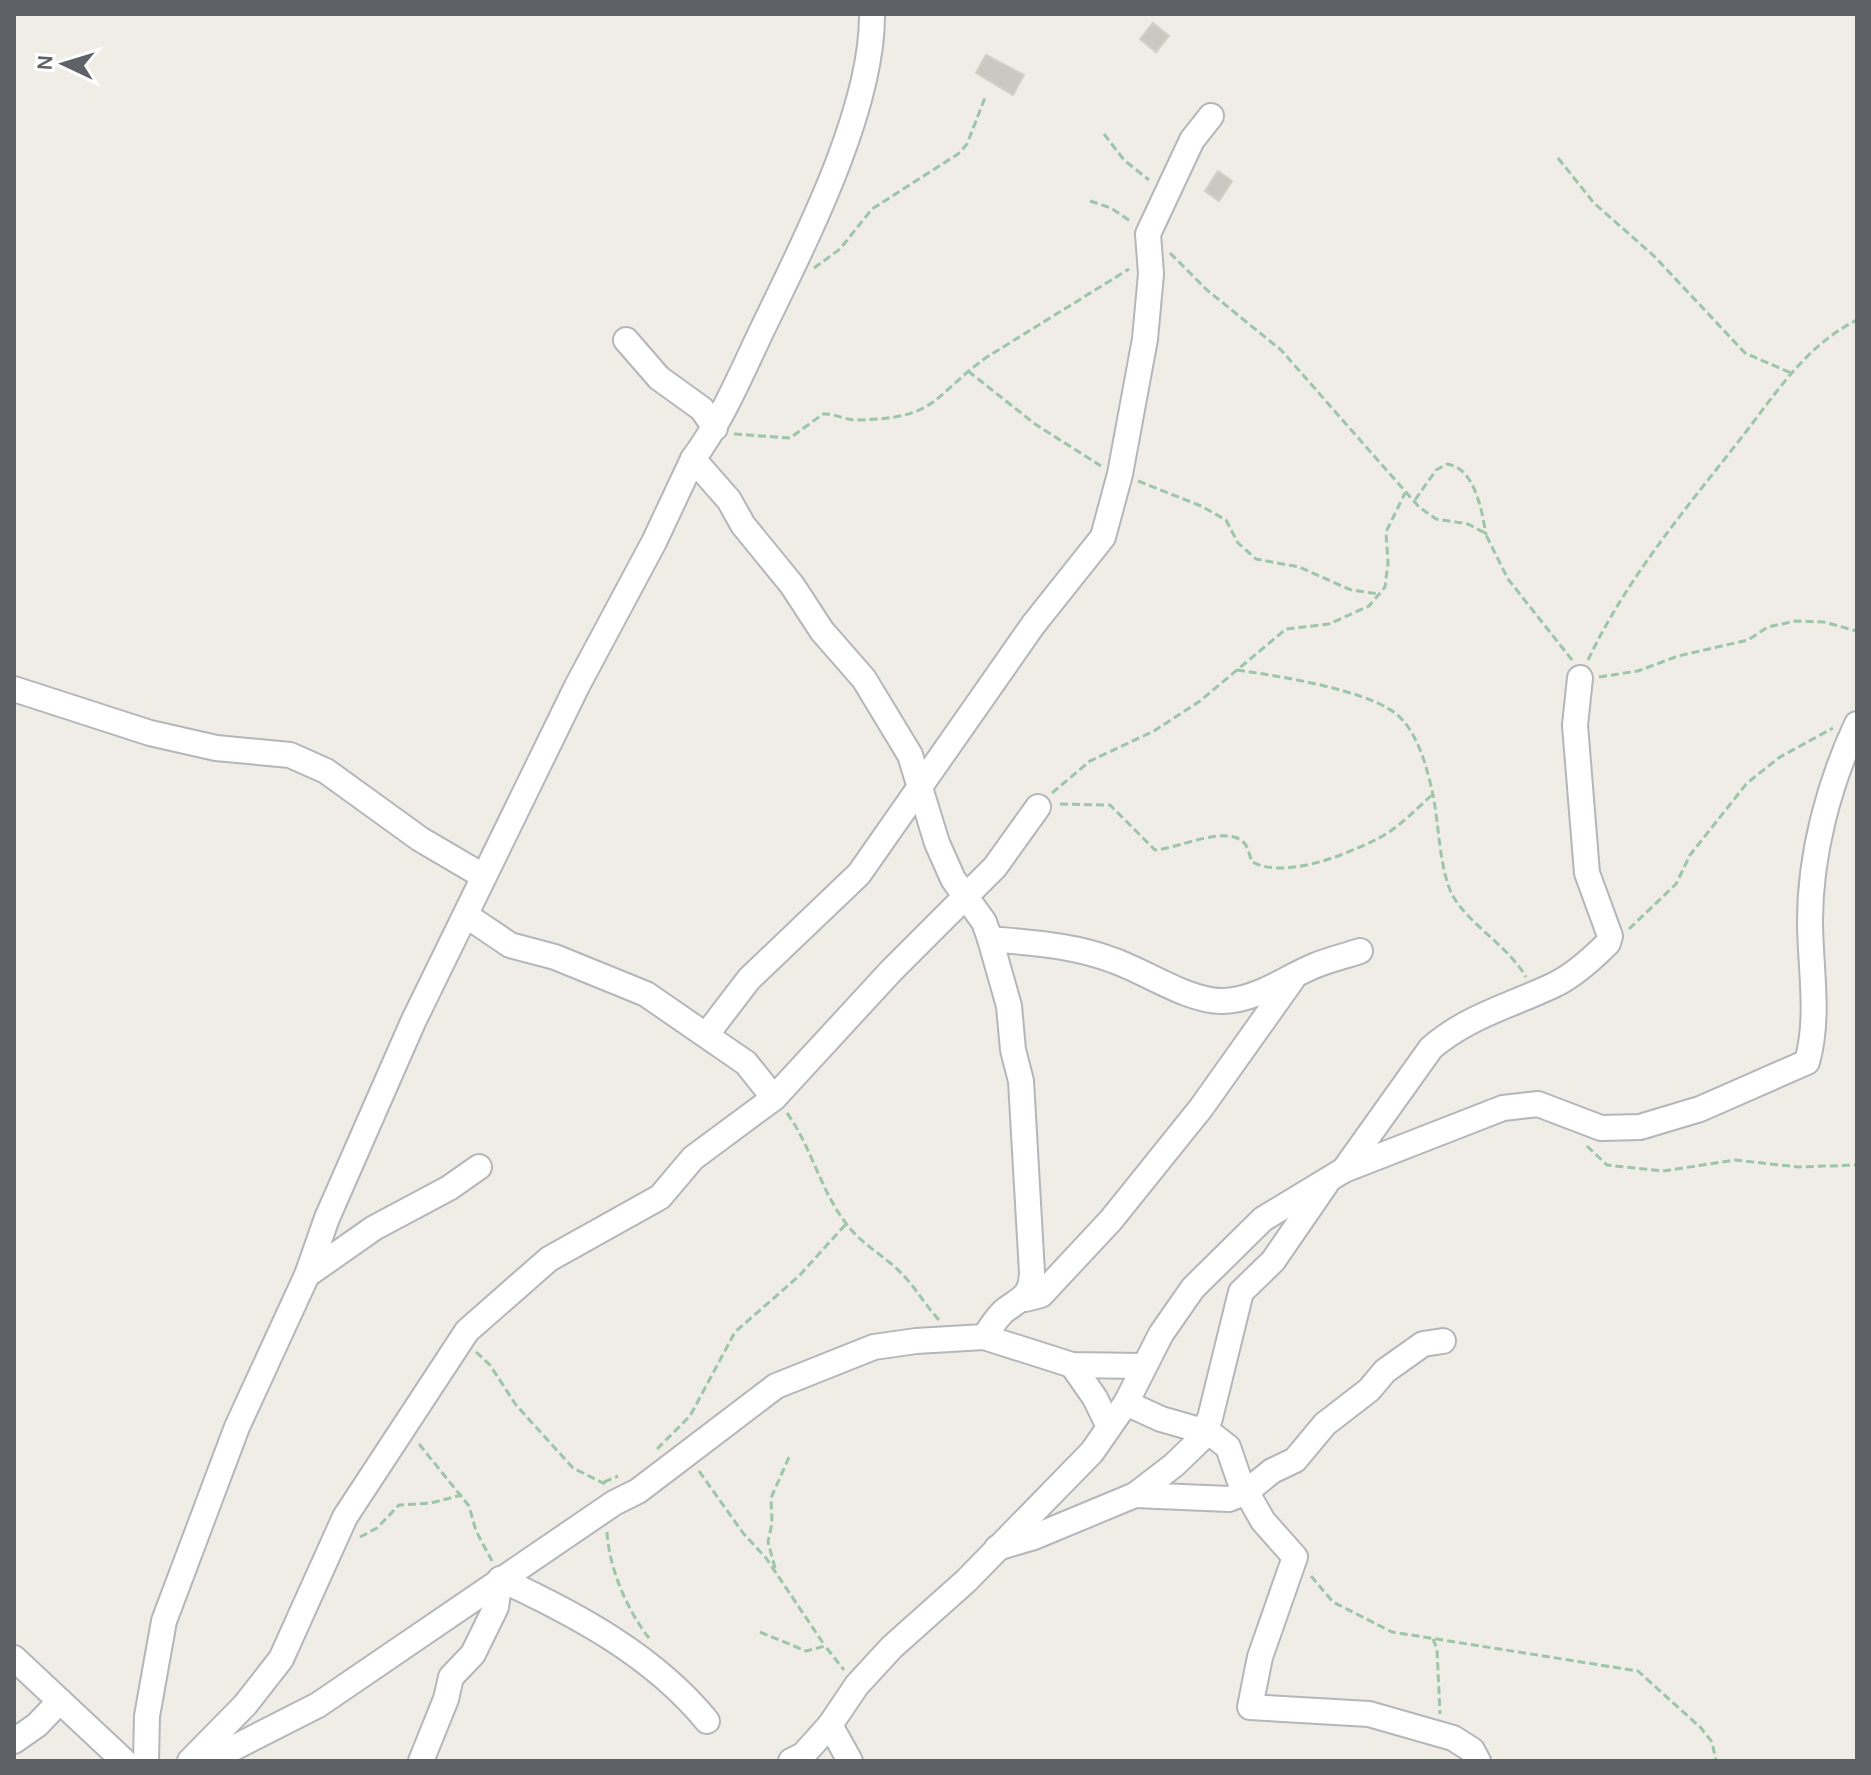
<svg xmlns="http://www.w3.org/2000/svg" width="1871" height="1775" font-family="Karla,sans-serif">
  <rect width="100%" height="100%" fill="#efede6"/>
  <g fill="#cbc8c3" stroke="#d4cfc4" stroke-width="2">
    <polygon points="1153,23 1169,36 1156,52 1140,39"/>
    <polygon points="986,55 1024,75 1013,95 976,73"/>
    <polygon points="1218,171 1232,181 1219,201 1205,191"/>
  </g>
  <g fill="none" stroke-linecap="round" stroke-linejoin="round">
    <defs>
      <g id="minor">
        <polyline points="626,340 659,378 702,409 715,428"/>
        <path d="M693 459 729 500 743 525 792 585 822 631 864 679 910 755 937 843 953 879 984 922 990 939 1009 1006 1013 1050 1021 1081 1032 1273C1031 1297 1021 1298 1004 1311 996 1318 990 1329 984 1337"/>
        <polyline points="14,689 150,733 216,748 290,755 326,771 420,839 483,876"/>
        <polyline points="467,916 510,945 555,957 646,994 746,1063 774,1098"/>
        <path d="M990 939C1033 943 1074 945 1115 961 1146 972 1190 1002 1223 1001 1257 1000 1285 978 1314 966 1328 960 1345 956 1360 951"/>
        <polyline points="707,1034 749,979 859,874 1033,625 1103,537 1120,474 1145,339 1151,274 1148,234 1192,140 1211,116"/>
        <path d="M1344 1170 1431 1048C1468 1016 1510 1006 1554 985 1573 976 1593 958 1608 943L1610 936 1587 873 1575 725 1580 678"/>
        <polyline points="307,1275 374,1228 449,1188 479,1167"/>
        <polyline points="1025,1299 1041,1295 1111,1220 1201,1108 1292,980"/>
        <polyline points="1072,1365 1095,1398 1109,1427"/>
        <polyline points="1126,1403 1161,1419 1210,1433 1228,1447 1239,1479 1263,1521 1295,1557 1260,1657 1250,1707 1369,1714 1453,1738 1472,1750 1478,1761"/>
        <polyline points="1135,1495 1174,1465 1200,1440 1210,1418 1241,1292 1273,1261 1326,1184"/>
        <polyline points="997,1548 1034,1537 1135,1495 1229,1499 1246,1492 1272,1471 1295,1460 1325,1424 1369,1390 1385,1371 1423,1344 1443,1341"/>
        <polyline points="14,1658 124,1761"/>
        <polyline points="830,1725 850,1761"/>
        <polyline points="14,1741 37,1725 60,1701"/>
        <path d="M146 1761 147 1716 164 1621 237 1427 307 1275 327 1218 413 1022 577 686 654 542 693 459C722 420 741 374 762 330 804 243 873 110 872 14"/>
        <polyline points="190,1761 245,1705 281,1659 345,1517 467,1331 549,1259 660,1197 693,1158 774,1098 891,971 995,867 1038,807"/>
        <polyline points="208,1761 318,1705 614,1503 638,1491 776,1386 874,1347 916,1341 984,1337 1072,1365 1142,1366"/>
        <path d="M421 1761 446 1699 451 1677 473 1654 496 1607 500 1579C576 1614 654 1656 707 1721"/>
        <path d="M791 1761 803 1755 830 1725 857 1685 892 1647 966 1581 1092 1452 1126 1403 1161 1334 1193 1288 1263 1219 1344 1170 1503 1108 1538 1104 1601 1128 1640 1127 1700 1109 1807 1062C1820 1016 1810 967 1810 921 1810 855 1829 783 1857 724"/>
      </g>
    </defs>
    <use href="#minor" stroke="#b3b6ba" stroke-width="28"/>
    <g stroke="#9dc6a8" stroke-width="3" stroke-dasharray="8 4" stroke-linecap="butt">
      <polyline points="1104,134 1124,160 1149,180"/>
      <polyline points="1558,158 1594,203 1654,256 1745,353 1791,373"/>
      <polyline points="1090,201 1111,208 1130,221"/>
      <polyline points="1170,253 1207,290 1281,350 1419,507 1436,519 1468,524 1485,533 1508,579 1572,660"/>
      <polyline points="814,268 840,249 872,209 958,154 967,144 986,95"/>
      <polyline points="968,371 1035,424 1101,466"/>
      <path d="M734 434 790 438 823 414C835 413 846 421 859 420 939 418 931 397 987 357L1129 269"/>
      <polyline points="1138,481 1201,506 1226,520 1238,543 1256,559 1299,567 1351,590 1379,594"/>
      <path d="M1415 500 1436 470 1447 464C1475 468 1482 511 1486 535"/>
      <path d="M1588 660C1626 580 1683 512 1738 442 1773 398 1804 346 1857 320"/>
      <path d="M1237 670C1278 676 1363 689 1395 713 1418 731 1427 768 1433 795 1439 825 1439 862 1450 890 1463 921 1507 944 1526 977"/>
      <polyline points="1599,677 1638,671 1678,656 1748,640 1768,627 1795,621 1824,622 1857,631"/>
      <polyline points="1052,793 1090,761 1154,731 1200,701 1286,629 1329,624 1369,606 1385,587 1388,563 1386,532 1405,493"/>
      <path d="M1060 804 1110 805 1155 850C1177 849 1229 823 1245 844 1248 848 1250 857 1252 862 1285 879 1342 856 1373 841 1396 831 1415 810 1433 794"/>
      <polyline points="1629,929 1676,884 1690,855 1747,783 1780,757 1833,728"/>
      <path d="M787 1113C811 1146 820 1189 845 1222 861 1245 886 1256 904 1276 917 1290 926 1306 939 1320"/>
      <polyline points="1587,1146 1607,1165 1663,1171 1735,1160 1798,1167 1857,1165"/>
      <polyline points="476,1352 490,1365 516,1405 573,1468 605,1484"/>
      <polyline points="419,1444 469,1506 476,1531 492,1561"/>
      <polyline points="657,1449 690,1416 735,1332 799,1276 846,1224"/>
      <polyline points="699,1471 743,1533 766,1558 825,1646"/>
      <polyline points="604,1482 618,1476"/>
      <path d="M607 1532C609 1568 627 1610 649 1638"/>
      <polyline points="360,1537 377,1528 399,1505 431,1503 462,1495"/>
      <polyline points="775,1568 768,1542 772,1523 771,1498 790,1455"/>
      <polyline points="1311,1576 1333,1602 1392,1632 1638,1671 1701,1728 1712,1742 1716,1761"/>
      <polyline points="760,1632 806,1651 825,1646 844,1670"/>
      <polyline points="1433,1639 1437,1649 1440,1714"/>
    </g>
    <use href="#minor" stroke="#fff" stroke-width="24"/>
  </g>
  <rect width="1871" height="1775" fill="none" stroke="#5e6166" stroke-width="32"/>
  <g transform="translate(64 64) rotate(274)" stroke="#ffffff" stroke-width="6" paint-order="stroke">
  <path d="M0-6L14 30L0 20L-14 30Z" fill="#5e6166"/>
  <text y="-12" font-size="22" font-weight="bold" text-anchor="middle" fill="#5e6166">N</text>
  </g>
</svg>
